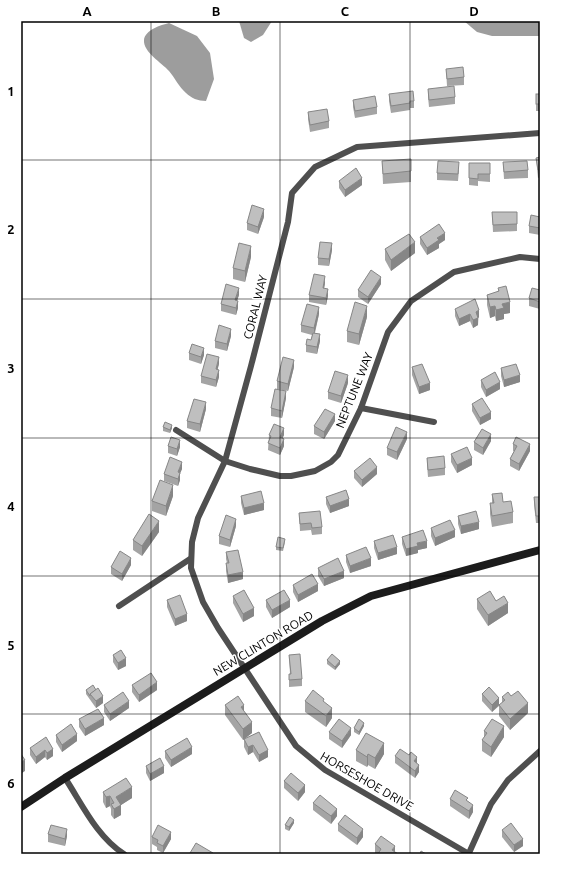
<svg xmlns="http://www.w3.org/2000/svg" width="561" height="875" font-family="Ubuntu,sans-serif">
  <rect width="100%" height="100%" fill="#fff"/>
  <g fill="#9d9d9d">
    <polygon points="239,21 272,21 263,35 251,42 244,38"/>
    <polygon points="464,21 540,21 540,36 492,36 477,32"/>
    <path d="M169 23 197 36 210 53 214 79 206 101C198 101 191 98 186 93 179 87 175 78 169 71 162 63 143 52 144 40 145 30 161 25 169 23Z"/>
  </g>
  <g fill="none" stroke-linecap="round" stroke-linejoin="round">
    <g stroke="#4f4f4f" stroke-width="6">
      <polyline points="361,408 434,422"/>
      <polyline points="176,430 225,461 250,469 280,476 291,476 315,471 331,462 338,455 361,408 388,332 411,301 454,272 520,257 540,259"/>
      <polyline points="119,606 190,559"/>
      <path d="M65 778C82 804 97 837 124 854"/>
      <polyline points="469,853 491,804 508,780 540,751"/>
      <polyline points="469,854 325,770 296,746 218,628 203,602 191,568 192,542 198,518 225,461 251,366 288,222 292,193 315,167 357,147 540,133"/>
    </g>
    <polyline stroke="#1c1c1c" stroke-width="8" points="21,807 65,778 322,621 371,596 540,550"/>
  </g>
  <g fill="#a4a4a4">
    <polygon points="446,69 464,77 464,85 447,86"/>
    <polygon points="428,89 455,97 455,104 429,107 428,97"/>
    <polygon points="389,94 414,101 414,108 410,108 410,110 391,113 389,101"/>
    <rect x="536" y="94" width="4" height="17"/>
    <polygon points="353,100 377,107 377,114 355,118 353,107"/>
    <polygon points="308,112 329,121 329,128 310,132 308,119"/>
    <polygon points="540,157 540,177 538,178 536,158"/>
    <polygon points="382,161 411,171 411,182 383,184"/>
    <polygon points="503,162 528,170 528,178 504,179"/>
    <polygon points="469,163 490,163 490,182 478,181 478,186 469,185"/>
    <polygon points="459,170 458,181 437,180 437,173"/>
    <polygon points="339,181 362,185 345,197 339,188"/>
    <polygon points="492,212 517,212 517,231 493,232"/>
    <polygon points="264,217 258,234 247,230 247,223"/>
    <polygon points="540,217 540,235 529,233 529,226"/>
    <polygon points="420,237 445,240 439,244 439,248 427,255 420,244"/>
    <polygon points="385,249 415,253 391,271 385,260"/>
    <polygon points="332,250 329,266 318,265 318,258"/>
    <polygon points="251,257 245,282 233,279 233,268"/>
    <polygon points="325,283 324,288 328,296 326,305 309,302 309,295"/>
    <polygon points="381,284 368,304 358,297 358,290"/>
    <polygon points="498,288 510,313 504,314 504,319 496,321 495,316 490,318 487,305 487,295 498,292"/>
    <polygon points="540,290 540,309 529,306 529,298"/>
    <polygon points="239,295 237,300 238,308 236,315 221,311 221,304"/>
    <polygon points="455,309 479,310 478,325 473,328 470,321 459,326 455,316"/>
    <polygon points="319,314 315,333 320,341 317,354 306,352 306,345 311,340 312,335 301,332 301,325"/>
    <polygon points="367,317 359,345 347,342 347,331"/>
    <polygon points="231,336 227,351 215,348 215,341"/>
    <polygon points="189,353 204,355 201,364 189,360"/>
    <polygon points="219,364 217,369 219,377 216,387 201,383 201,376"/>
    <polygon points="294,367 288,391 277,389 277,381"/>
    <polygon points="412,367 430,390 419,394 412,375"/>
    <polygon points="501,368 520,382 504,387 501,376"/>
    <polygon points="481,380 500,389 486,397 481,387"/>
    <polygon points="348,383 341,403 328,399 328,392"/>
    <polygon points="286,398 282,418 271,416 271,408"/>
    <polygon points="472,404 491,419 480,425 472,411"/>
    <polygon points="206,409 200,432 187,428 187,421"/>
    <polygon points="335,421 324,439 314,434 314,426"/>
    <polygon points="163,427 172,428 170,433 163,431"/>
    <polygon points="269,435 284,435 282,438 284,446 280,455 268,450"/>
    <polygon points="407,439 397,460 387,455 387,448"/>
    <polygon points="491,441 483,455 474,450 474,442"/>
    <polygon points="513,444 530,451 519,471 510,466 510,459 514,451 513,451"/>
    <polygon points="168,446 180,447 177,456 168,453"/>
    <polygon points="451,454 472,465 457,473 451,462"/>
    <polygon points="427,458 445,468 445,475 428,477 427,465"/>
    <polygon points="182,469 180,472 180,480 178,486 164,481 164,474"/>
    <polygon points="354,471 377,474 362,487 354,478"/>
    <polygon points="492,494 503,502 513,512 513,523 492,527 490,514 490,503 492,503"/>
    <polygon points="173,496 166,516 152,511 152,501"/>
    <polygon points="241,496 264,510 244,515 241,503"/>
    <polygon points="326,497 349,506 330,513 326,504"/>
    <polygon points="534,497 540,497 540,523 536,523 534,504"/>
    <polygon points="299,513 322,527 322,534 312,535 311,530 300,531"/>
    <polygon points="458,516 479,529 461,534 458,524"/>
    <polygon points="236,526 230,547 219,544 219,536"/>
    <polygon points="431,528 455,537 435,546 431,536"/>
    <polygon points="159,532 142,556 133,550 133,540"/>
    <polygon points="402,537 427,548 418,550 418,553 406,556 402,544"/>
    <polygon points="374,541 397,554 378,560 374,548"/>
    <polygon points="285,542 283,551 276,550 276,547"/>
    <polygon points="226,552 243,579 228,583 226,571 226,563 227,563 226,559"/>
    <polygon points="346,555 371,566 350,573 346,562"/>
    <polygon points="131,565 122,581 111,574 111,567"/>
    <polygon points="318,568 344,578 324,586 318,576"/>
    <polygon points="293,585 318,591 298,602 293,592"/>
    <polygon points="233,596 254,616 243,622 233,603"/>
    <polygon points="477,599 496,601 508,613 488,626 477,609"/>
    <polygon points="167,600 187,621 175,626 167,607"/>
    <polygon points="266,600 290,607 272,618 266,607"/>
    <polygon points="113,655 126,666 118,670 113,662"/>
    <polygon points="289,655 302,679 302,686 289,687 289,674 290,674"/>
    <polygon points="327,660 340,664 335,670 327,664"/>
    <polygon points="132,685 157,690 139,702 132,692"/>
    <polygon points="86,690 96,690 103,703 96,708 86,694"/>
    <polygon points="482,694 499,705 502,703 502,697 511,696 528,713 510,730 499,716 499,706 492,712 482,701"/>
    <polygon points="305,701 324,702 332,718 326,727 305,712"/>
    <polygon points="104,705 129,708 110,721 104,712"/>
    <polygon points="225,705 244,712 252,733 243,740 225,715"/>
    <polygon points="79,719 104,725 85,736 79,727"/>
    <polygon points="364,726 359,735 354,732 354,728"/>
    <polygon points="484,731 504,737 491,757 482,751 482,740 484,738"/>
    <polygon points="259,732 268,757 259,762 253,752 248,755 244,747 244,739"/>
    <polygon points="329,732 351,735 342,748 329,739"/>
    <polygon points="56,735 77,741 62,752 56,742"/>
    <polygon points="30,748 53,749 53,756 47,760 45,757 36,764 30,755"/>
    <polygon points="356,750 384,754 375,769 368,765 367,767 356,761"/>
    <polygon points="165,751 192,754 171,767 165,758"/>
    <polygon points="395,756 417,764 419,772 415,778 395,763"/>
    <polygon points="146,766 164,773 150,781 146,773"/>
    <polygon points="284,781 305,792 298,801 284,788"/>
    <polygon points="103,792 132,798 121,805 121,815 114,819 111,815 111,809 110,806 106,808 103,802"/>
    <polygon points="450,799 468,801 473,812 469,819 450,806"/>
    <polygon points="313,803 337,816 331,824 313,810"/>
    <polygon points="294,823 289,831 285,829 285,825"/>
    <polygon points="338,824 363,837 357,845 338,831"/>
    <polygon points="502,830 523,846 514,852 502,837"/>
    <polygon points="48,834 67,836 65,846 48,842"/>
    <polygon points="152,837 171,839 163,853 157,850 157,847 152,844"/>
    <polygon points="375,844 395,852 398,854 375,854"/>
  </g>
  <g fill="#868686">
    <polygon points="362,178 362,185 345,197 345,190"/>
    <polygon points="264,209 264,217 258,234 258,227"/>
    <polygon points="445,233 445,240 439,244 439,248 427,255 427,248 437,238"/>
    <polygon points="415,242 415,253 391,271 391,260"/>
    <polygon points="332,243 332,250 329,266 329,259"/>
    <polygon points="251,246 251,257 245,282 245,271"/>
    <polygon points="325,276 325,283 323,295 323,288"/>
    <polygon points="381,277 381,284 368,304 368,297"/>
    <polygon points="239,288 239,295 235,307 235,300"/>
    <polygon points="328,289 328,296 326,305 326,298"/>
    <polygon points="238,301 238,308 236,315 236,308"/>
    <polygon points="510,302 510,313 504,314 504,319 496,321 496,310 502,304"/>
    <polygon points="367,306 367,317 359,345 359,334"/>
    <polygon points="495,306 495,316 490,318 490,307"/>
    <polygon points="319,307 319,314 314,335 314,328"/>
    <polygon points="479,310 479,317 478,318 478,325 473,328 473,320 476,312"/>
    <polygon points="470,314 470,321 459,326 459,319"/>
    <polygon points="231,329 231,336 227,351 227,344"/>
    <polygon points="320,334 320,341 317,354 317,347"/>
    <polygon points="204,348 204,355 201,364 201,357"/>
    <polygon points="219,357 219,364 216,376 216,369"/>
    <polygon points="294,360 294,367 288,391 288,384"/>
    <polygon points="219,370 219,377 216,387 216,380"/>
    <polygon points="348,375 348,383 341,403 341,396"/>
    <polygon points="520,375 520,382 504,387 504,380"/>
    <polygon points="500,382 500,389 486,397 486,390"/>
    <polygon points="430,383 430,390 419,394 419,387"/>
    <polygon points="286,391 286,398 282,418 282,411"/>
    <polygon points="206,402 206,409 200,432 200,424"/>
    <polygon points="491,412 491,419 480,425 480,418"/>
    <polygon points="335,414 335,421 324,439 324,432"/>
    <polygon points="172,425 172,428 170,433 170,430"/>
    <polygon points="284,428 284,435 280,444 280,437"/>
    <polygon points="407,432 407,439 397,460 397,452"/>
    <polygon points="491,434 491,441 483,455 483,448"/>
    <polygon points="284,439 284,446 280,455 280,448"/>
    <polygon points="180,440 180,447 177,456 177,449"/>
    <polygon points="530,444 530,451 519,471 519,464"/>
    <polygon points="472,458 472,465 457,473 457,465"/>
    <polygon points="182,462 182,469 178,479 178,472"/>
    <polygon points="377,467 377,474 362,487 362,480"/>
    <polygon points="180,473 180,480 178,486 178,479"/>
    <polygon points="173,485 173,496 166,516 166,506"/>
    <polygon points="349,499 349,506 330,513 330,506"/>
    <polygon points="264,503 264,510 244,515 244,508"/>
    <polygon points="236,519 236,526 230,547 230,540"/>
    <polygon points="159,521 159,532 142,556 142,546"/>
    <polygon points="479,522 479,529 461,534 461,526"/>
    <polygon points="455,530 455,537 435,546 435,538"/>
    <polygon points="427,541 427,548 418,550 418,553 406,556 406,549 417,543"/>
    <polygon points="397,547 397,554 378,560 378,553"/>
    <polygon points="131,558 131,565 122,581 122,574"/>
    <polygon points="371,558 371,566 350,573 350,566"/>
    <polygon points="344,571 344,578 324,586 324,579"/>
    <polygon points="243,572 243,579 228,583 228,575"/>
    <polygon points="318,584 318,591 298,602 298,595"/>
    <polygon points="290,600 290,607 272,618 272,610"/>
    <polygon points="508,603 508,613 488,626 488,615"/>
    <polygon points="254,608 254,616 243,622 243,614"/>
    <polygon points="187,614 187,621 175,626 175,619"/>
    <polygon points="126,658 126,666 118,670 118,663"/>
    <polygon points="340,661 340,664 335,670 335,667"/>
    <polygon points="157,682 157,690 139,702 139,695"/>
    <polygon points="103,696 103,703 96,708 96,701"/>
    <polygon points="499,698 499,705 492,712 492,705"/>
    <polygon points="129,701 129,708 110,721 110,714"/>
    <polygon points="528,703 528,713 510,730 510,719"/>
    <polygon points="244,705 244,716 241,707"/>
    <polygon points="332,708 332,718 326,727 326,716"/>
    <polygon points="104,718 104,725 85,736 85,729"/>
    <polygon points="252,722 252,733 243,740 243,729"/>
    <polygon points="364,723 364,726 359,735 359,732"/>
    <polygon points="504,726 504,737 491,757 491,747"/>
    <polygon points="351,728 351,735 342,748 342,741"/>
    <polygon points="77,734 77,741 62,752 62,745"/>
    <polygon points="384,743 384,754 375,769 375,758"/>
    <polygon points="253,745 253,752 248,755 248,747"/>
    <polygon points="192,747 192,754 171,767 171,760"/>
    <polygon points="53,749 53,756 47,760 47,753"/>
    <polygon points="45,750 45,757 36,764 36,757"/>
    <polygon points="268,750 268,757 259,762 259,755"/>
    <polygon points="368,754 368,765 367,767 367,757"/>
    <polygon points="417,757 417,764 414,761"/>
    <polygon points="25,760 25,771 22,773 22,776 21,776 21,762"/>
    <polygon points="419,765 419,772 415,778 415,771"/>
    <polygon points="164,766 164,773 150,781 150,774"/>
    <polygon points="305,785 305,792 298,801 298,793"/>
    <polygon points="132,787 132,798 121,805 121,815 114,819 114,809 116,797"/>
    <polygon points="110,796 110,806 106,808 106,797"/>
    <polygon points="473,805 473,812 469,819 469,811"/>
    <polygon points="337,809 337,816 331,824 331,816"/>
    <polygon points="294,820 294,823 289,831 289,827"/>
    <polygon points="67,829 67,836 65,846 65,839"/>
    <polygon points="363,829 363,837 357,845 357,838"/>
    <polygon points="171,832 171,839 163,853 163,846"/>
    <polygon points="523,839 523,846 514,852 514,845"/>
    <polygon points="395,846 395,854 392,850"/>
  </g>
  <g fill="#bfbfbf" stroke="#868686">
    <polygon points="463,67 464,77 447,79 446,69"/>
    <polygon points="454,86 455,97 429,100 428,89"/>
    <polygon points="413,91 414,101 410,101 410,103 391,106 389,94"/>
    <rect x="536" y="94" width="4" height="10"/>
    <polygon points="375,96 377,107 355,111 353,100"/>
    <polygon points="327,109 329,121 310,125 308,112"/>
    <polygon points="540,157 540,170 538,170 536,158"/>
    <polygon points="411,159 411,171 383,174 382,161"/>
    <polygon points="438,161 459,162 458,174 437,173"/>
    <polygon points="527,161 528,170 504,172 503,162"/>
    <polygon points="469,163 490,163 490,174 478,174 478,179 469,178"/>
    <polygon points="356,168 362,178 345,190 339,181"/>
    <polygon points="252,205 264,209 258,227 247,223"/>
    <polygon points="492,212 517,212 517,224 493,225"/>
    <polygon points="531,215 540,217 540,228 529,226"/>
    <polygon points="439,224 445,233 437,238 439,240 427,248 420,237"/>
    <polygon points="409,234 415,242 391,260 385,249"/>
    <polygon points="320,242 332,243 329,259 318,258"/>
    <polygon points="239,243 251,246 245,271 233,268"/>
    <polygon points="371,270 381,277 368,297 358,290"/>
    <polygon points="314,274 325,276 323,288 328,289 326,298 309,295"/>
    <polygon points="226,284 239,288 235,300 238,301 236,308 221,304"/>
    <polygon points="506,286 510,302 502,304 504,308 496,310 495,306 490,307 487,295 499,291 498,288"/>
    <polygon points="532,288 540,290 540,302 529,298"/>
    <polygon points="475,299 479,310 476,312 478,318 473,320 470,314 459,319 455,309"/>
    <polygon points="355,302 367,306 359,334 347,331"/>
    <polygon points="307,304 319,307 314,328 301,325"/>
    <polygon points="219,325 231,329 227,344 215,341"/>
    <polygon points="313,333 320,334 317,347 306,345 307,339 311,340"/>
    <polygon points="192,344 204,348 201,357 189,353"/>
    <polygon points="207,354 219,357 216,369 219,370 216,380 201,376"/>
    <polygon points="283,357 294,360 288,384 277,381"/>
    <polygon points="422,364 430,383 419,387 412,367"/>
    <polygon points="516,364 520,375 504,380 501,368"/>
    <polygon points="335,371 348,375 341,396 328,392"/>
    <polygon points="495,372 500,382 486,390 481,380"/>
    <polygon points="275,389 286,391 282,411 271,408"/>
    <polygon points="482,398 491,412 480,418 472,404"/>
    <polygon points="194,399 206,402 200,424 187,421"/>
    <polygon points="325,409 335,414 324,432 314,426"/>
    <polygon points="165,422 172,425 170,430 163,427"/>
    <polygon points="274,424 284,428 280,437 284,439 280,448 268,443 271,436 269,435"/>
    <polygon points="396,427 407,432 397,452 387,448"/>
    <polygon points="482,429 491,434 483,448 474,442"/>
    <polygon points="171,437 180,440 177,449 168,446"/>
    <polygon points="516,437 530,444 519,464 510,459 517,446 513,444"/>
    <polygon points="467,447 472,458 457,465 451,454"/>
    <polygon points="444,456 445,468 428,470 427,458"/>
    <polygon points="170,457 182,462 178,472 180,473 178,479 164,474"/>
    <polygon points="370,458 377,467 362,480 354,471"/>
    <polygon points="160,480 173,485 166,506 152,501"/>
    <polygon points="346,490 349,499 330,506 326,497"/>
    <polygon points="261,491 264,503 244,508 241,496"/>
    <polygon points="502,493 503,502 511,501 513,512 492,516 490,503 494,503 492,494"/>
    <polygon points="534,497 540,497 540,516 536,516"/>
    <polygon points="320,511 322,527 312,528 311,523 300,524 299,513"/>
    <polygon points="476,511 479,522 461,526 458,516"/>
    <polygon points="149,514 159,521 142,546 133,540"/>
    <polygon points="226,515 236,519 230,540 219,536"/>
    <polygon points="450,520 455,530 435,538 431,528"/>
    <polygon points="423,530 427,541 417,543 418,546 406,549 402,537"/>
    <polygon points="393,535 397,547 378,553 374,541"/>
    <polygon points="278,537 285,539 283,548 276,547"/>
    <polygon points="366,547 371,558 350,566 346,555"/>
    <polygon points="238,550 243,572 228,575 226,563 229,563 226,552"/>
    <polygon points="120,551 131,558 122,574 111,567"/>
    <polygon points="338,558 344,571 324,579 318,568"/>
    <polygon points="312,574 318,584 298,595 293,585"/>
    <polygon points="244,590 254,608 243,614 233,596"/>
    <polygon points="284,590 290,600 272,610 266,600"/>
    <polygon points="490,591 496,601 504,596 508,603 488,615 477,599"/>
    <polygon points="180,595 187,614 175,619 167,600"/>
    <polygon points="121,650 126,658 118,663 113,655"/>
    <polygon points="300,654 302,679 289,680 289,674 291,674 289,655"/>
    <polygon points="332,654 340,661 335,667 327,660"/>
    <polygon points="151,673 157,682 139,695 132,685"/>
    <polygon points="93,685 96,690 90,694 90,696 86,690"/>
    <polygon points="489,687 499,698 492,705 482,694"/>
    <polygon points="98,688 103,696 96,701 90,694"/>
    <polygon points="313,690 324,699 323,701 332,708 326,716 305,701"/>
    <polygon points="518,691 528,703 510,719 499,705 505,700 502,697 508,692 511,696"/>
    <polygon points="123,692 129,701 110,714 104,705"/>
    <polygon points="238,696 244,705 241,707 252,722 243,729 225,705"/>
    <polygon points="98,709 104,718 85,729 79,719"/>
    <polygon points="339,719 351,728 342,741 329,732"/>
    <polygon points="359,719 364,723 359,732 354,728"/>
    <polygon points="492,719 504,726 491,747 482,740 487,733 484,731"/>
    <polygon points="71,724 77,734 62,745 56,735"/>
    <polygon points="259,732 268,750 259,755 253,745 248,747 244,739"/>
    <polygon points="366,733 384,743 375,758 368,754 367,757 356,750"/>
    <polygon points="46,737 53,749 47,753 45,750 36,757 30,748"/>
    <polygon points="187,738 192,747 171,760 165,751"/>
    <polygon points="400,749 409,755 411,752 417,757 414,761 419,765 415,771 395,756"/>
    <polygon points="21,754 25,760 21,762"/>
    <polygon points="160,758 164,766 150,774 146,766"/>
    <polygon points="291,773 305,785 298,793 284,781"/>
    <polygon points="126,778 132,787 116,797 121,805 114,809 111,804 114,803 110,796 106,797 103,792"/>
    <polygon points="455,790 468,798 466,800 473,805 469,811 450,799"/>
    <polygon points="320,795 337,809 331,816 313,803"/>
    <polygon points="345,815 363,829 357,838 338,824"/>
    <polygon points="290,817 294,820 289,827 285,825"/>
    <polygon points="511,823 523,839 514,845 502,830"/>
    <polygon points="51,825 67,829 65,839 48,834"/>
    <polygon points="158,825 171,832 163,846 157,843 158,840 152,837"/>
    <polygon points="381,836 395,846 392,850 398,854 378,854 381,849 375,844"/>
    <polygon points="196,843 213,853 213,854 190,853"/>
    <polygon points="421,851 426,854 420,854"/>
  </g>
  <path fill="none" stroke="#000" stroke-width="1" stroke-opacity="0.55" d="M151 21V854M280 21V854M410 21V854M21 160H540M21 299H540M21 438H540M21 576H540M21 714H540"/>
  <g text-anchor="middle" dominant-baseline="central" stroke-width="3" stroke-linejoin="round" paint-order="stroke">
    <g font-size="12" fill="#000" stroke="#fff">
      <text transform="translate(255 307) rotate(-76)">CORAL WAY</text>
      <text transform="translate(354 390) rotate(-68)">NEPTUNE WAY</text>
      <text transform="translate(263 643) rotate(-31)">NEW CLINTON ROAD</text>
      <text transform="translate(367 781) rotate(30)">HORSESHOE DRIVE</text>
    </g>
  </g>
  <rect width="561" height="875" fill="none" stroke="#ffffff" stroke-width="44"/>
  <rect x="22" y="22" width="517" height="831" fill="none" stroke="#000" stroke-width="1.5"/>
  <g font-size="13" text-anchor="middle" font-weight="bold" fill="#000">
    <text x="87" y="16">A</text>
    <text x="216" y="16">B</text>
    <text x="345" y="16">C</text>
    <text x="474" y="16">D</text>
    <text x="11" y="96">1</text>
    <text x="11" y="234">2</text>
    <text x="11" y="373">3</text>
    <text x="11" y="511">4</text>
    <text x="11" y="650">5</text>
    <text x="11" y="788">6</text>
  </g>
</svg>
